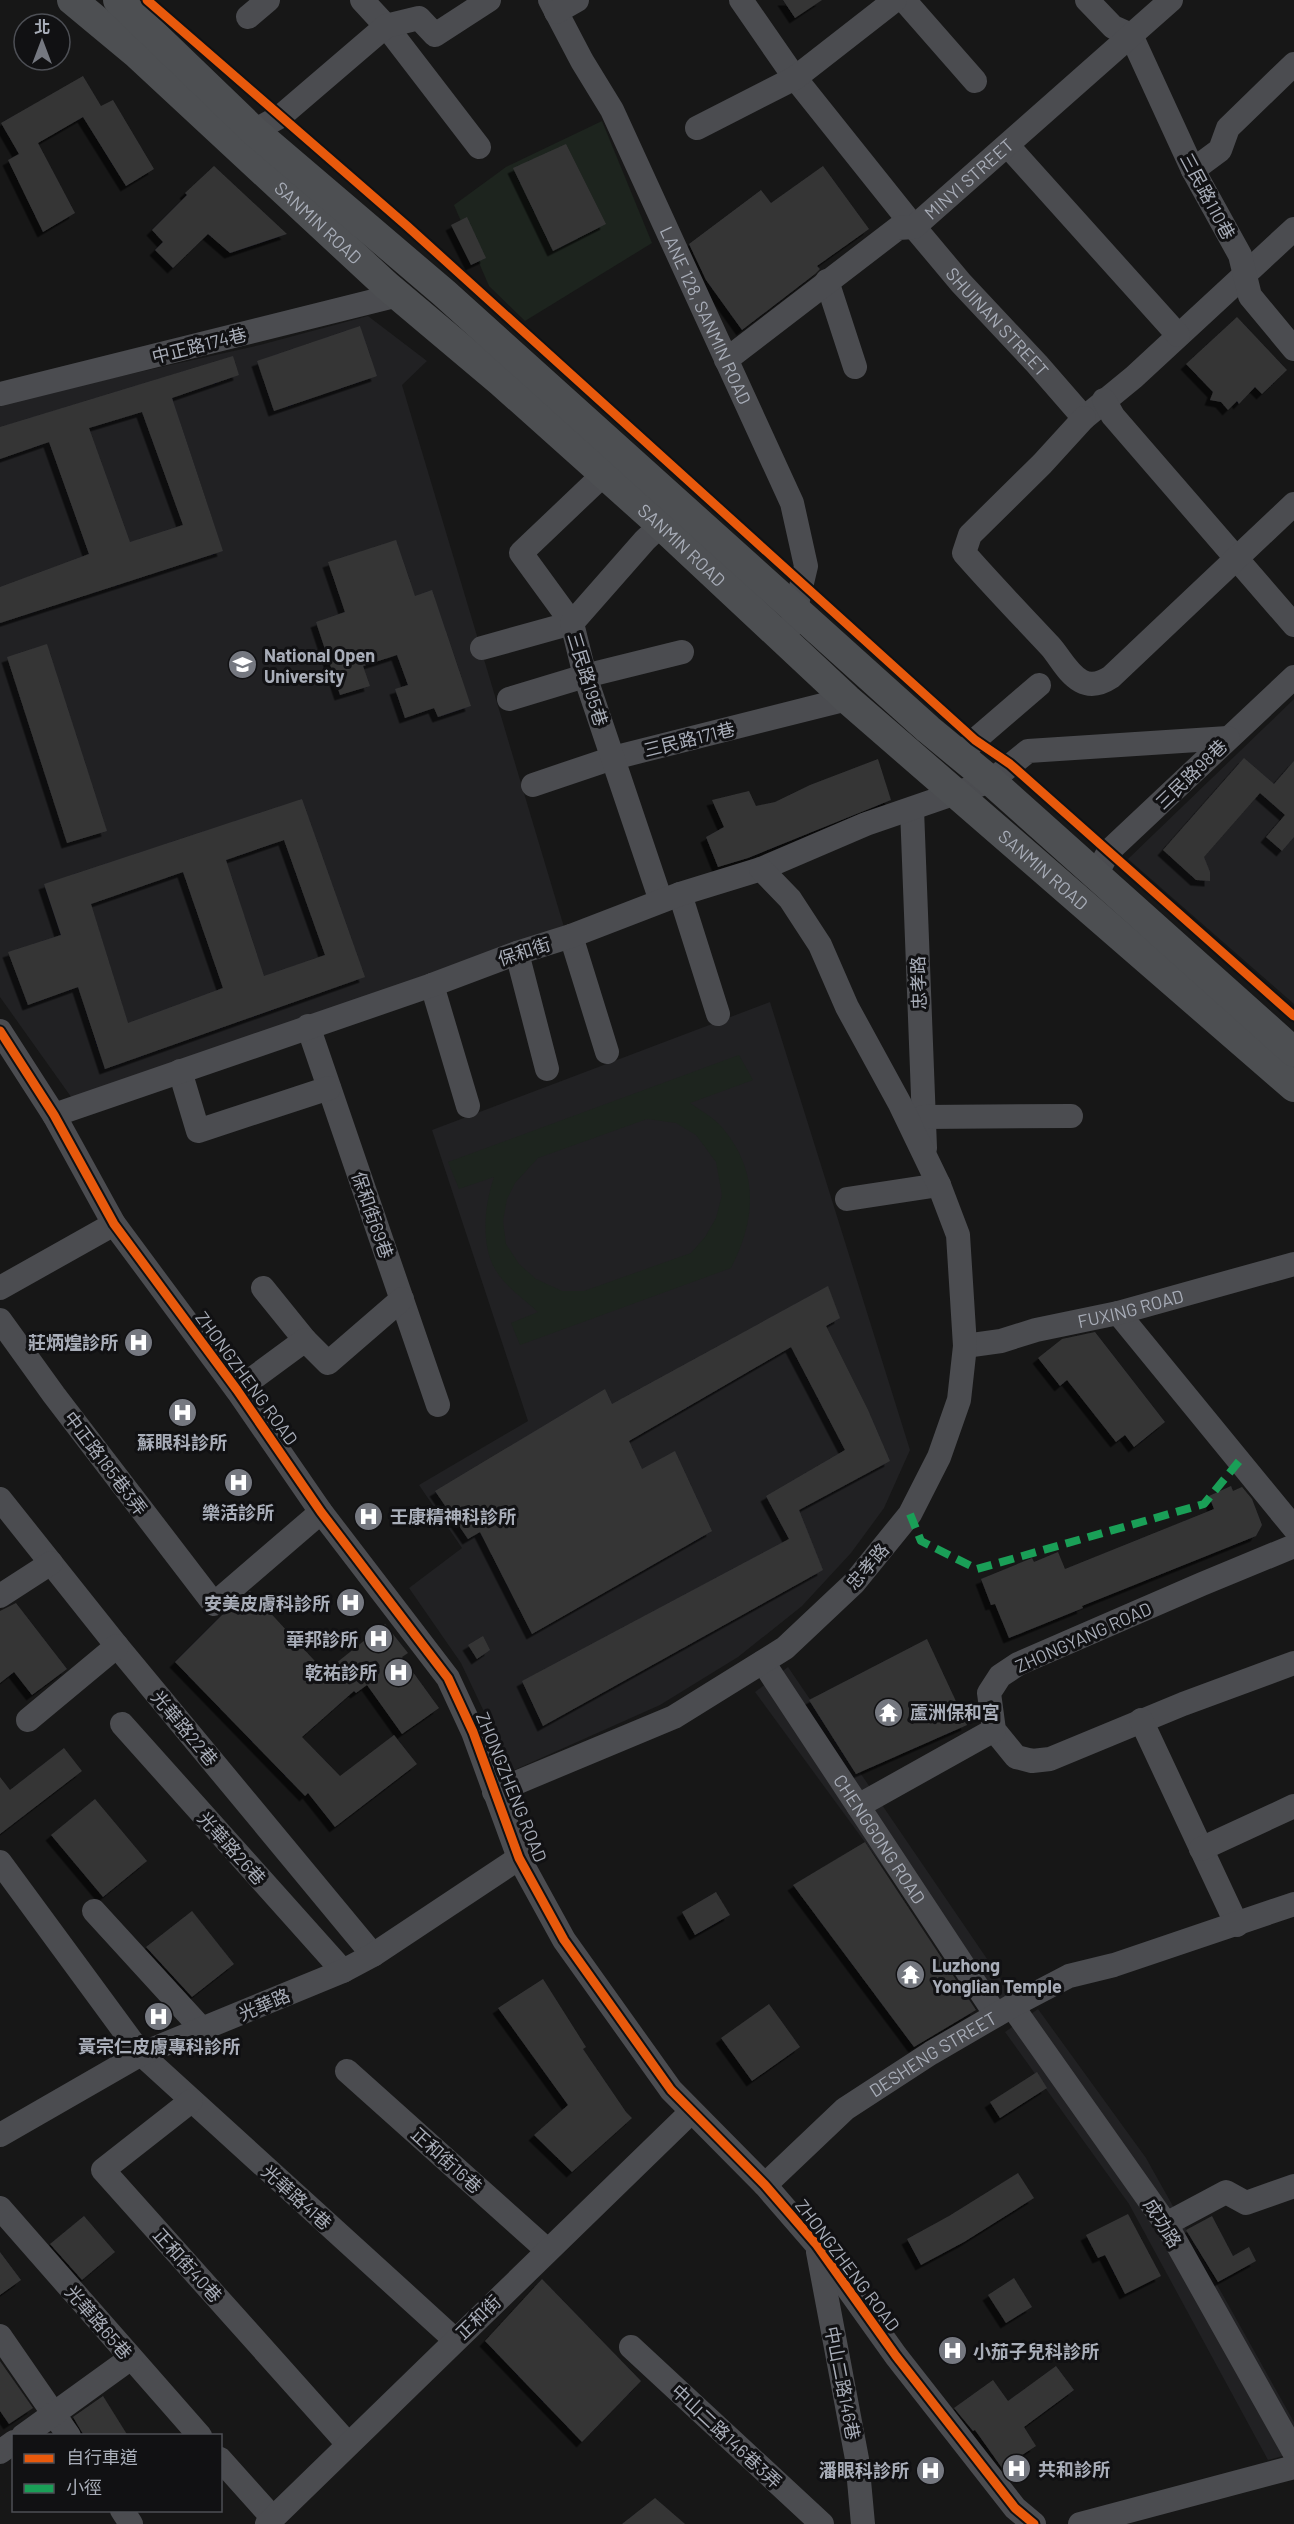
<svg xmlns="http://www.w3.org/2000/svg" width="1294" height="2524" font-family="Barlow,'Noto Sans TC',sans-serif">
  <defs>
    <filter id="shadow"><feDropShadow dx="-5.5" dy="5.5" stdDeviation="0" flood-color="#0009"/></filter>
  </defs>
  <rect width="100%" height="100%" fill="#171717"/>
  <g fill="#212123">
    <polygon points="368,316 427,361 402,385 564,927 74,1101 0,997 0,403 260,345"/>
    <polygon points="1294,699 1294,1004 1128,859"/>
    <polygon points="770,1002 910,1450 884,1508 851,1553 802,1606 738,1657 660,1705 512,1771 461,1663 409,1588 462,1548 419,1485 528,1421 432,1130"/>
    <polygon points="788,1667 1013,1997 990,2013 755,1692"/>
    <polygon points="1038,2009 1146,2158 1294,2422 1294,2453 1268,2460 1129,2204 1005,2032"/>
  </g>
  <g fill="#1d241e" fill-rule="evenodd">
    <polygon points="602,121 652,243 525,321 489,286 454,205 506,167"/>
    <path d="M739 1055 753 1080 690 1103C700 1110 711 1116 720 1125 759 1169 757 1218 731 1268L520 1345 511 1323 538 1312C523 1299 505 1286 495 1269 480 1243 485 1203 494 1177L459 1189 448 1162ZM647 1119 676 1123 696 1135 716 1162 722 1195 716 1218 705 1237 691 1253 584 1291H562L536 1279 519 1264 506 1244 503 1221 507 1199 515 1183 538 1158Z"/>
  </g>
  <g fill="#353536" fill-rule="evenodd" filter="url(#shadow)">
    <polygon points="783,0 822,0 795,18"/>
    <polygon points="83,76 101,106 113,100 154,169 126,186 83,117 38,143 75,213 43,232 8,160 19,154 1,123"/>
    <polygon points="566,144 606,224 553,251 513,168"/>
    <polygon points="214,166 287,234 230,253 208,234 173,268 155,250 163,242 152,230 187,195 185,193"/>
    <polygon points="823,166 869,229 817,266 820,269 815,274 742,330 706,280 689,244 761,190 771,203"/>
    <polygon points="467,217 486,258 471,265 451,225"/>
    <polygon points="1237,317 1287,370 1262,394 1255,387 1239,404 1237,401 1228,410 1221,402 1210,400 1213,392 1186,364"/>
    <polygon points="360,326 377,376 274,411 257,361"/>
    <path d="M233 356 239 375 172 398 223 551 0 623V587L89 554 49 442 0 459V427ZM142 412 183 525 130 542 89 428Z"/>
    <polygon points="396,540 415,596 432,590 471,706 438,717 434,708 405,718 395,689 408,685 397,655 363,666 370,686 340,695 316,622 345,612 328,562"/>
    <polygon points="47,644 107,831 67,843 7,657"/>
    <polygon points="1244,758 1274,784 1294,761 1294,837 1282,851 1266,837 1285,815 1260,793 1204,857 1210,872 1210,881 1196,880 1163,850"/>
    <polygon points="878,759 891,800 748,858 718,867 706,837 724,827 712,800 749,791 756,806 775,802 810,785"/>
    <path d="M302 799 365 977 105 1069 78 987 28 1005 8 952 61 935 44 884ZM284 840 325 955 264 976 226 860ZM183 872 223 988 128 1023 91 904Z"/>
    <polygon points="828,1286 840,1318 826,1326 868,1410 890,1461 799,1510 823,1570 543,1726 522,1681 789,1539 766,1496 845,1450 791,1347 629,1441 642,1469 675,1451 712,1531 532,1634 480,1532 468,1539 435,1491 605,1389 612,1404"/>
    <polygon points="1095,1332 1165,1422 1134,1447 1125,1435 1116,1442 1067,1380 1060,1386 1038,1358 1062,1339"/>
    <polygon points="1231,1486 1233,1491 1242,1487 1252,1499 1262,1525 1256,1536 1082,1606 1083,1608 1009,1638 995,1604 991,1605 981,1579 1032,1558 1034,1562 1058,1552 1065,1569 1214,1509 1209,1496"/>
    <polygon points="250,1591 325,1672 385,1624 408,1653 402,1657 439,1708 402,1734 367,1685 356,1693 354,1691 302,1737 340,1776 394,1735 417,1764 335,1827 308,1793 305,1796 175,1662 221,1616"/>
    <polygon points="16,1603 67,1669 32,1695 14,1672 0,1683 0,1611"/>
    <polygon points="483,1636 490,1650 477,1659 468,1645"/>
    <polygon points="927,1639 967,1725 856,1774 809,1700"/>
    <polygon points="64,1748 82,1771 0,1834 0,1777 10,1790"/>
    <polygon points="95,1799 147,1861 103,1897 51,1835"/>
    <polygon points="865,1842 976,2010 914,2047 793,1885"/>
    <polygon points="716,1892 730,1915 695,1935 682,1912"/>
    <polygon points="192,1911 234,1964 192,1997 146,1947"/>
    <polygon points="543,1979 586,2047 583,2049 626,2112 632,2118 572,2172 534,2135 568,2105 498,2008"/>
    <polygon points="769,2004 800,2047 752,2081 721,2038"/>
    <polygon points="1037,2072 1047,2088 1000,2118 990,2102"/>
    <polygon points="1018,2173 1034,2198 964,2242 921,2265 907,2239 949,2216"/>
    <polygon points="1128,2214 1161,2276 1125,2294 1105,2255 1098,2258 1086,2235"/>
    <polygon points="84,2216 115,2252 82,2280 50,2244"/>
    <polygon points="1212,2216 1233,2256 1249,2247 1256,2261 1218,2282 1186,2230"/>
    <polygon points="0,2252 21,2280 0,2295"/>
    <polygon points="1014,2278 1032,2307 1006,2323 988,2295"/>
    <polygon points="542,2279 641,2381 582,2442 485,2341"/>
    <polygon points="0,2361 33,2408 9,2424 0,2411"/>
    <polygon points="1056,2366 1074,2390 1024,2427 1036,2446 1002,2468 975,2430 973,2431 954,2408 993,2380 1008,2401"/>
    <polygon points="103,2396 128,2436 83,2434 73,2417"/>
    <polygon points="655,2498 685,2524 622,2524"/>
  </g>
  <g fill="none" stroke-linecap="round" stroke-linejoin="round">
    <g stroke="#4b4c50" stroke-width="24">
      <polyline points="362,0 386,26 479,147"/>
      <path id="s1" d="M550 0 582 61 612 110 792 503 806 566 792 625"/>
      <path id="s2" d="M741 0 795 78 914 227 961 283 1037 364 1084 418 1134 377 1294 229"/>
      <polyline points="904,0 975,81"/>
      <polyline points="1087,0 1113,27 1131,35 1193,170 1240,255 1250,296 1294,349"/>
      <polyline points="556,12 577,0"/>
      <polyline points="248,17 268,0"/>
      <polyline points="697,128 795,78 895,0"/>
      <polyline points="254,131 281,116 386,26 419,18 435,35 489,0"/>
      <polyline points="1008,146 1178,335"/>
      <polyline points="1193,170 1220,150 1228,128 1294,64"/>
      <polyline points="827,281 855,367"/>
      <path id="s3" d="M726 360 898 228 914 227 1171 0"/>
      <polyline points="0,394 398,295"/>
      <polyline points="1104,400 1113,416 1294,625"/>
      <path d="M1084 418 1042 464 970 535 964 553C992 585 1021 615 1050 646 1060 657 1067 673 1081 681 1092 687 1102 683 1111 677L1294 504"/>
      <polyline points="482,648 572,623 521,553 604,474"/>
      <polyline points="509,699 585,676 682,652"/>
      <polyline points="960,756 975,740 1039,685"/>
      <polyline points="533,785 613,758 847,699"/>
      <polyline points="912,809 925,1148"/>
      <polyline points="1095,876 1109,851 1294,677"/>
      <polyline points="680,894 718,1014"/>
      <polyline points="661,901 585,676 572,623 645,540 661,525"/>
      <polyline points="571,936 607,1052"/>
      <polyline points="517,953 547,1069"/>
      <polyline points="432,985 468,1106"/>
      <polyline points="308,1026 438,1405"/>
      <polyline points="0,1031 54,1115 114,1224 237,1390 321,1512 448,1678 473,1732 519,1858 564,1940 671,2090 765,2185 816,2244 896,2356 1015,2508 1034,2524"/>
      <polyline points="180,1071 198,1131 329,1088"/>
      <polyline points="54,1115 432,985 517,953 571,936 680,894 761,869 866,824 991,781 1028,751 1228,738"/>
      <polyline points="923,1117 1071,1116"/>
      <polyline points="847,1199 939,1185"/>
      <polyline points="0,1288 114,1224"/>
      <polyline points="263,1288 305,1340"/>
      <polyline points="1118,1313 1294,1528"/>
      <polyline points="0,1320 54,1395 214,1604 321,1512"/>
      <path id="s4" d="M965 1346 1001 1341 1036 1330 1118 1313 1294 1264"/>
      <polyline points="237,1390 305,1340 328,1363 402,1299"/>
      <polyline points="0,1499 117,1646 373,1955"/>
      <polyline points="1294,1546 1202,1584 1018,1664 1000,1676 989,1693 994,1730 1016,1757 1032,1761 1050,1759 1183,1704 1294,1663"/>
      <polyline points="0,1596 51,1563"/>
      <path id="s5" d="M763 1662 996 2015"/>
      <polyline points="28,1720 117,1646"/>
      <polyline points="1141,1720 1237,1925"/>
      <polyline points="122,1724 343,1971"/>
      <polyline points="494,1792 674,1717 785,1648 854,1583 910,1514 939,1457 959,1400 965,1346 958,1235 939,1185 900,1104 847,1007 820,945 790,899 761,869"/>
      <polyline points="858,1806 994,1730"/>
      <polyline points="1201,1849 1294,1806"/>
      <polyline points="0,1862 141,2054 454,2339"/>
      <polyline points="94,1911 202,2029"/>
      <polyline points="1012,2006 1166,2224 1294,2452"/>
      <polyline points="347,2071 547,2250"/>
      <polyline points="191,2101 103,2170 348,2444"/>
      <polyline points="0,2135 141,2054 343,1971 373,1955 519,1858"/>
      <path id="s6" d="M765 2185 845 2109 931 2053 1012 2006 1069 1976 1114 1965 1294 1904"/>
      <polyline points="0,2208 200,2436"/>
      <polyline points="1166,2224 1226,2192 1246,2203 1294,2186"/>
      <polyline points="818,2252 857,2459 863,2524"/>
      <polyline points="0,2336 69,2436"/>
      <polyline points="631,2347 822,2524"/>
      <polyline points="23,2436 131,2358"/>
      <polyline points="0,2452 14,2442"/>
      <polyline points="220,2459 272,2517"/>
      <polyline points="122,2510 131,2524"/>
      <polyline points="267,2524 691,2112"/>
      <polyline points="1080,2524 1294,2467"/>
    </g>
    <g stroke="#4d4f52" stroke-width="30">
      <path id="s7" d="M72 0 137 54 387 286 501 382 661 525 847 699 1294 1087"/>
      <polyline points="118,0 254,131 444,293 928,729 991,781 1294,1052"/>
    </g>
    <polyline stroke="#1a9f57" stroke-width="8" stroke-dasharray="15 8" stroke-linecap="butt" points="910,1514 921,1541 977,1569 1204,1504 1240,1460"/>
    <defs>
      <g id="cycleway">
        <polyline points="147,0 407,226 975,740 1010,764 1294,1016"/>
        <polyline points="0,1031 54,1115 114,1224 237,1390 321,1512 448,1678 473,1732 519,1858 564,1940 671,2090 765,2185 816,2244 896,2356 1015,2508 1034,2524"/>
      </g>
    </defs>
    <use href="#cycleway" stroke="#111113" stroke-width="13"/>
    <use href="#cycleway" stroke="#e8590c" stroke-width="9"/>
  </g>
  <defs>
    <symbol id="university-disc" viewBox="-11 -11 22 22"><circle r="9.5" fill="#757880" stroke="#111113"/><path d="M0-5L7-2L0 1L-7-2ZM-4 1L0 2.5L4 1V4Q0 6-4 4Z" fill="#fff"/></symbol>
    <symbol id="hospital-disc" viewBox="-11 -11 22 22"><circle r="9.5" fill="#757880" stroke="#111113"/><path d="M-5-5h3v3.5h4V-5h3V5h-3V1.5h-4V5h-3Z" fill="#fff"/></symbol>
    <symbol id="temple-disc" viewBox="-11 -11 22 22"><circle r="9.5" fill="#757880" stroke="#111113"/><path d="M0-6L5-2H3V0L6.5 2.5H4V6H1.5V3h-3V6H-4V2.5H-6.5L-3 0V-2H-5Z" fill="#fff"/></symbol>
  </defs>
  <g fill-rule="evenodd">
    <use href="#university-disc" x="226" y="648" width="33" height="33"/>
    <use href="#hospital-disc" x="122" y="1326" width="33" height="33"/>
    <use href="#hospital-disc" x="166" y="1396" width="33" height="33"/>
    <use href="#hospital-disc" x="222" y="1466" width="33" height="33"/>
    <use href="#hospital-disc" x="352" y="1500" width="33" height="33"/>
    <use href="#hospital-disc" x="334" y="1586" width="33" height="33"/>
    <use href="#hospital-disc" x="362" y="1622" width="33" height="33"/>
    <use href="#hospital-disc" x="382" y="1656" width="33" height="33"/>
    <use href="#temple-disc" x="872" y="1696" width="33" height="33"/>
    <use href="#temple-disc" x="894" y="1958" width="33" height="33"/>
    <use href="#hospital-disc" x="142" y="2000" width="33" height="33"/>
    <use href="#hospital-disc" x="936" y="2334" width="33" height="33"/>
    <use href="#hospital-disc" x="1000" y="2452" width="33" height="33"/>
    <use href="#hospital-disc" x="914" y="2454" width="33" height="33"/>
  </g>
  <g text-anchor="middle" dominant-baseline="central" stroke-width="6" stroke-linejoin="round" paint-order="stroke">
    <g font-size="18" fill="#a8adb8" stroke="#111113">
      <text stroke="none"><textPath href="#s3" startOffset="306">MINYI STREET</textPath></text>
      <text transform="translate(1208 196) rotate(62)">三民路110巷</text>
      <text stroke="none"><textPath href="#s7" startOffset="332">SANMIN ROAD</textPath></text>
      <text stroke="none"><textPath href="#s1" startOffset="352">LANE 128, SANMIN ROAD</textPath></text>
      <text stroke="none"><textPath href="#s2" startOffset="412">SHUINAN STREET</textPath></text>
      <text transform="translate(199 345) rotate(-14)">中正路174巷</text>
      <text stroke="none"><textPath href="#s7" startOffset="818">SANMIN ROAD</textPath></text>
      <text transform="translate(588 679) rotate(73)">三民路195巷</text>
      <text transform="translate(689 739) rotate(-14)">三民路171巷</text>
      <text transform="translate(1191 774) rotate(-44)">三民路98巷</text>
      <text stroke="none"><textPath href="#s7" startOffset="1304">SANMIN ROAD</textPath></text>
      <text transform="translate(524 951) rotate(-18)">保和街</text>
      <text transform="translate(918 983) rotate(-92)">忠孝路</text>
      <text transform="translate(373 1215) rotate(71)">保和街69巷</text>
      <text stroke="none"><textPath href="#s4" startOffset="170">FUXING ROAD</textPath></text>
      <text transform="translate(247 1378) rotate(54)">ZHONGZHENG ROAD</text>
      <text transform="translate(106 1463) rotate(53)">中正路185巷3弄</text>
      <text transform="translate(867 1566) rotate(-49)">忠孝路</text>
      <text transform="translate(1083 1637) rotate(-24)">ZHONGYANG ROAD</text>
      <text transform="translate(185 1728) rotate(50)">光華路22巷</text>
      <text transform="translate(512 1787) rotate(68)">ZHONGZHENG ROAD</text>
      <text stroke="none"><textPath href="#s5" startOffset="212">CHENGGONG ROAD</textPath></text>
      <text transform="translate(232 1848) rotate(48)">光華路26巷</text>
      <text transform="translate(264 2004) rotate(-23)">光華路</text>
      <text stroke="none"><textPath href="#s6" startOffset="214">DESHENG STREET</textPath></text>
      <text transform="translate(447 2160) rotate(42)">正和街16巷</text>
      <text transform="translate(297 2197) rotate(42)">光華路41巷</text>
      <text transform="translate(1163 2223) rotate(58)">成功路</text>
      <text transform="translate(188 2265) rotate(48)">正和街40巷</text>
      <text transform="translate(848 2265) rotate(53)">ZHONGZHENG ROAD</text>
      <text transform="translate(478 2317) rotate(-44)">正和街</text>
      <text transform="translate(99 2322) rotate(49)">光華路65巷</text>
      <text transform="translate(843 2383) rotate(79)">中山二路146巷</text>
      <text transform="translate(727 2436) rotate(43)">中山二路146巷3弄</text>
    </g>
    <g font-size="18" font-weight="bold" fill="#a8adb8" stroke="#111113" text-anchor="start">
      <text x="264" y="655">National Open<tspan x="264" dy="21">University</tspan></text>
      <text x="118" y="1342" text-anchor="end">莊炳煌診所</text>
      <text x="182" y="1442" text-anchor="middle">蘇眼科診所</text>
      <text x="238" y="1512" text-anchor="middle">樂活診所</text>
      <text x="390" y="1516">壬康精神科診所</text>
      <text x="330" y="1603" text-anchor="end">安美皮膚科診所</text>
      <text x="358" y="1639" text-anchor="end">華邦診所</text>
      <text x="377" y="1672" text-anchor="end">乾祐診所</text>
      <text x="910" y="1712">蘆洲保和宮</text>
      <text x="932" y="1965">Luzhong<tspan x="932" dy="21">Yonglian Temple</tspan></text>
      <text x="159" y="2046" text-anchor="middle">黃宗仁皮膚專科診所</text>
      <text x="973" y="2351">小茄子兒科診所</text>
      <text x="1038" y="2469">共和診所</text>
      <text x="909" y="2470" text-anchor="end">潘眼科診所</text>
    </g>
  </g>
  <rect x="12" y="2434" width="210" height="78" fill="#111113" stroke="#4d4f55" stroke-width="1.5"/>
  <rect x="24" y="2454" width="30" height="9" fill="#e8590c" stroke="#4d4f55" stroke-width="1.5"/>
  <text x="66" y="2464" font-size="18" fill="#a8adb8">自行車道</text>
  <rect x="24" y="2484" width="30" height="9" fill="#1a9f57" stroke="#4d4f55" stroke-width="1.5"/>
  <text x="66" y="2494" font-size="18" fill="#a8adb8">小徑</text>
  <g transform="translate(42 42)"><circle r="28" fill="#111113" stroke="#4d4f55" stroke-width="1.5"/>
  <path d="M0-4.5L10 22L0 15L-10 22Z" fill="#757880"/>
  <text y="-9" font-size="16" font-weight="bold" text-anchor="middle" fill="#a8adb8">北</text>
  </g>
</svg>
